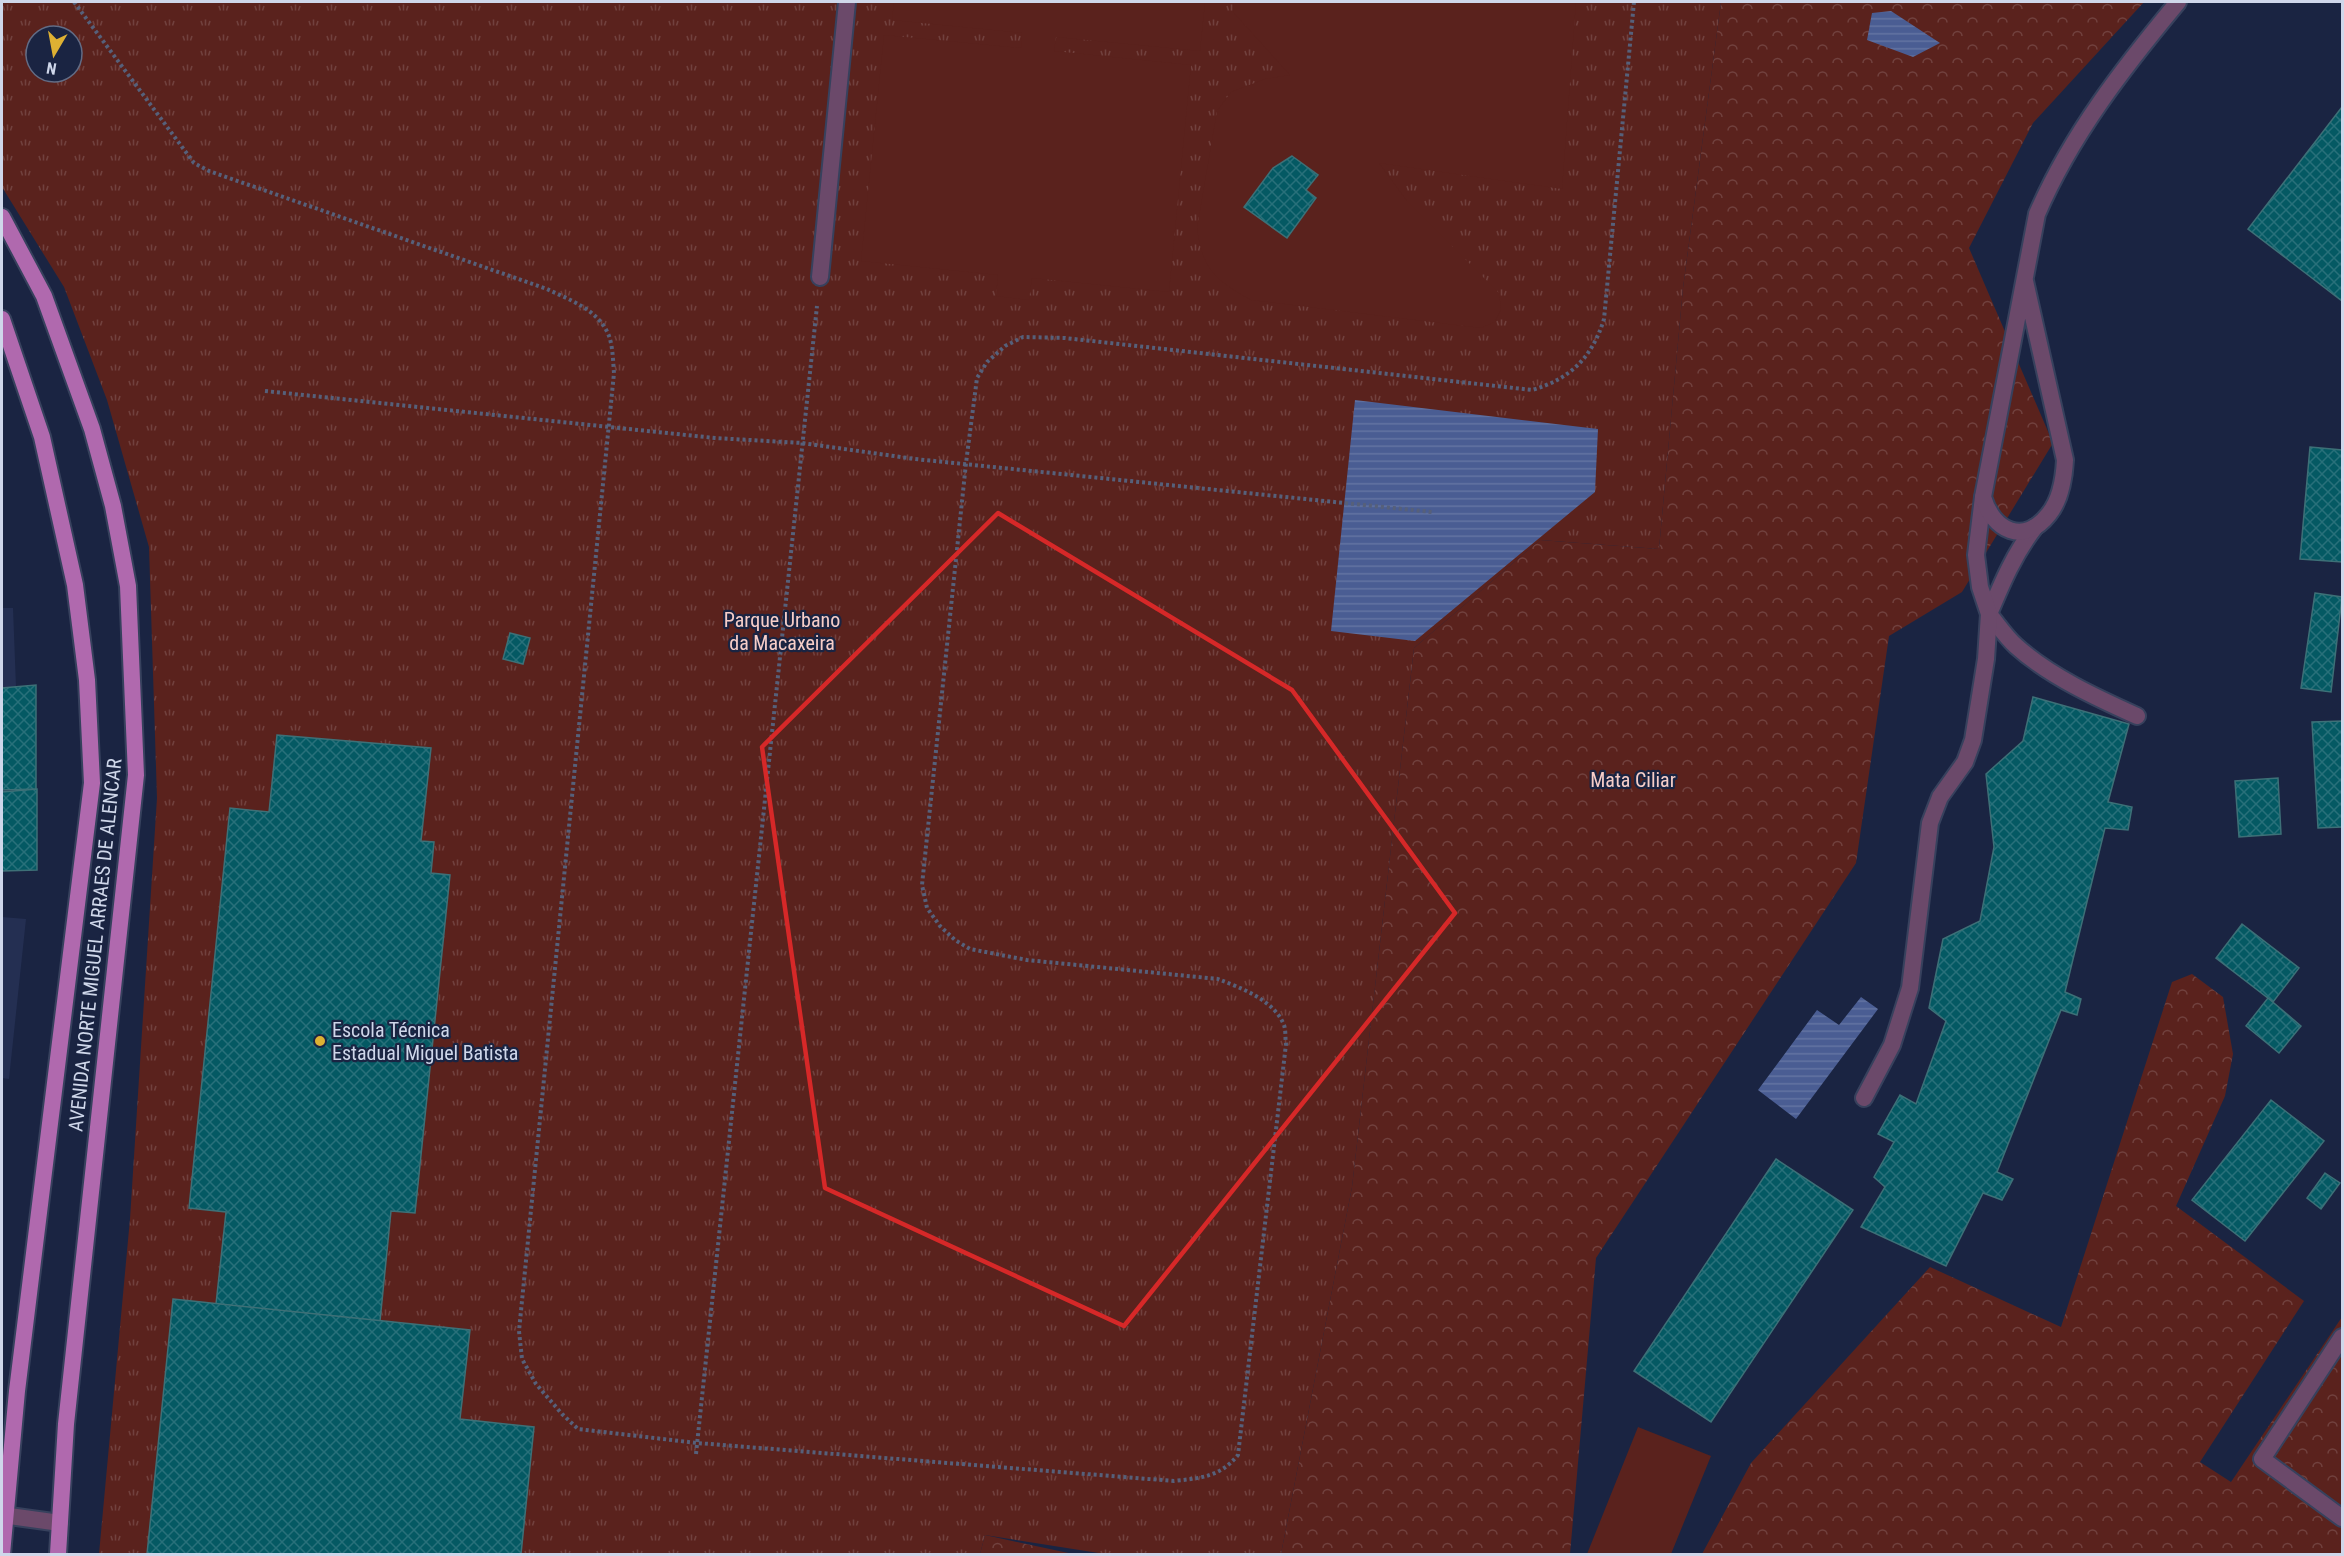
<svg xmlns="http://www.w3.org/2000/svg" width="2344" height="1556" font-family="'Roboto Condensed',sans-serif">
  <defs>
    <pattern id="forest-crowns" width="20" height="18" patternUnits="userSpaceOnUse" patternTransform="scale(1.5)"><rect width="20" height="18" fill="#5a221d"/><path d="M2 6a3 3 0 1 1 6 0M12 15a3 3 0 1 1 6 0" fill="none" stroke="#71413e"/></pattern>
    <pattern id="park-tufts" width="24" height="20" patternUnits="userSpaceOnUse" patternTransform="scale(1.5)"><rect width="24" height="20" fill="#5a221d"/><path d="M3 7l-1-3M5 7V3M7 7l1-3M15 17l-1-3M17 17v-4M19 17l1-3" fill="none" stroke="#71413e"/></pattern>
    <pattern id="water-rules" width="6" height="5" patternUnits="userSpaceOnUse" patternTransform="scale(1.5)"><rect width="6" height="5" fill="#4a5d93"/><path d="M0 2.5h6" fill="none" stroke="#6374a2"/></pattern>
    <pattern id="building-cross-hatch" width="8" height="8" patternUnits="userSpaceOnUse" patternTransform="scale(1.5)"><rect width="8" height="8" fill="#045963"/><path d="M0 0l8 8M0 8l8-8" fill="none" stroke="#28707a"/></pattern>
  </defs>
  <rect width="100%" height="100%" fill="#1a2442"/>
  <g fill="#242f52">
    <polygon points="2,608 13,608 16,687 2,688"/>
    <polygon points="2,917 26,919 9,1079 2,1078"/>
  </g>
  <g fill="url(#forest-crowns)">
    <polygon points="1721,2 2144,2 2033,123 1969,248 2053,443 1962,592 1889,636 1856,863 1596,1258 1570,1554 1281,1554 1352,1187 1414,648 1540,540 1659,549 1683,288"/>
    <polygon points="2192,974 2223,997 2233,1054 2225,1096 2176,1206 2304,1301 2200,1462 2231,1482 2342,1317 2342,1554 1702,1554 1751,1463 1930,1267 2061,1327 2172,982"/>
    <polygon points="985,1535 1073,1554 980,1554"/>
  </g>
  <path fill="url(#park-tufts)" fill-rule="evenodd" d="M2 2H1721L1683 288 1659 549 1540 540 1414 648 1352 1187 1281 1554H1105L985 1535 980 1554H99L130 1219 157 798 149 547 107 400 64 287 2 187ZM36 36H72V72H36Z"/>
  <g fill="#5a221d">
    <polygon points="894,2 1205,2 1200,51 1056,37 1054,51 1191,65 1169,292 1032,278 1029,300 996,296 998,275 861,261 884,35 1021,48 1022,33 892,20"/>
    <path d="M1234 2H1576L1562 189 1379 163 1407 201 1499 293 1501 309 1495 322 1481 328 1251 300C1216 281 1202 269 1197 228L1217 111 1231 92 1265 79 1290 75 1233 12Z"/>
    <polygon points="1638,1427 1711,1456 1671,1554 1587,1554"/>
  </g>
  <g fill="url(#water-rules)">
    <polygon points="1891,11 1940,43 1913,57 1867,40 1872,13"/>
    <polygon points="1355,400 1598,429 1595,492 1415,641 1331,631"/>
    <polygon points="1861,997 1878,1009 1796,1119 1758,1090 1817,1010 1839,1025"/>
  </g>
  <g fill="url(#building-cross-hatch)" stroke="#3d7077" stroke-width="1.5">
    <polygon points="2342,107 2342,301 2248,229"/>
    <polygon points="1292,156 1318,175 1306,190 1316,198 1287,238 1244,207 1273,168"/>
    <polygon points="2310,447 2342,450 2342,562 2300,559"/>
    <polygon points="2315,593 2342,597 2331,692 2301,688"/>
    <polygon points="510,633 530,638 523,664 503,659"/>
    <polygon points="36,685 36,789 2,790 2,688"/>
    <polygon points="2033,697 2129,724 2108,802 2132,807 2128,830 2105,828 2065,992 2081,999 2077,1015 2061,1010 1997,1172 2013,1179 2002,1200 1983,1193 1946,1266 1861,1227 1885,1187 1874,1177 1894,1142 1878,1134 1900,1095 1916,1104 1946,1021 1929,1008 1943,939 1980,921 1994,847 1986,774 2023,741"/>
    <polygon points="2342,721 2342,827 2318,828 2312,722"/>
    <polygon points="277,735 431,748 421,841 434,842 431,873 450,875 415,1213 391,1211 380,1321 216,1304 226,1212 189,1208 230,808 269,812"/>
    <polygon points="2278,778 2281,834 2239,837 2235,781"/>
    <polygon points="37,789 37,870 2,871 2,792"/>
    <polygon points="2242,924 2299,968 2273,1002 2216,958"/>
    <polygon points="2268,998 2301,1026 2279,1053 2246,1026"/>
    <polygon points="2271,1100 2324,1141 2245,1241 2192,1200"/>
    <polygon points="1776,1159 1853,1210 1711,1422 1634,1371"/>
    <polygon points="2325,1173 2340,1183 2321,1209 2307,1198"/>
    <polygon points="173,1299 470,1330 460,1419 534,1427 521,1554 147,1554"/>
  </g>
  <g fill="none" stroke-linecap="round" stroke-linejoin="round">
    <defs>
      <g id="service">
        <path d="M1989 614C1998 625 2006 637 2016 646 2049 676 2097 698 2137 716"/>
        <path d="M1989 614C2002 583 2014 554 2035 527"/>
        <polyline points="1864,1098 1892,1045 1910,988 1930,823 1940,797 1965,762 1973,740 1986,659 1989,614 1980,587 1976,555 1983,497"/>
      </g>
      <polyline id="pedestrian" points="820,277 847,2"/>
      <g id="minor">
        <path d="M2025 281 2065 460C2064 479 2061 499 2049 514 2024 546 1993 531 1983 497L2037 214C2071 135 2124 67 2178 2"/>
        <polyline points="2342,1337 2262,1459 2342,1518"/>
        <polyline points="2,1515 60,1523"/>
      </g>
      <g id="primary">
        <polyline points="2,217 44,296 92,429 113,506 128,586 136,775 66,1424 58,1554"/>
        <polyline points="2,319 42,437 75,585 87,680 92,783 17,1391 2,1554"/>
      </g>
    </defs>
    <use href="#service" stroke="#37415d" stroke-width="20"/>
    <use href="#pedestrian" stroke="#37415d" stroke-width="20"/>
    <use href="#minor" stroke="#37415d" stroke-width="20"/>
    <use href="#primary" stroke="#37415d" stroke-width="20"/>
    <g stroke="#56607a" stroke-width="4" stroke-dasharray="3 3" stroke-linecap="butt">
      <path d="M74 2 194 163 209 171 547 289C570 300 599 310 609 336 613 347 613 362 614 373L519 1331 522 1359 536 1384 562 1414 578 1429 697 1443 1174 1481C1201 1478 1220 1477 1238 1455L1286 1044C1285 1038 1286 1031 1284 1025 1274 1000 1241 988 1218 979L1027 960 970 949 955 940 940 926 927 908 922 885 966 463 977 378 987 362 1005 346 1023 337 1065 338 1532 390C1570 379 1592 358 1604 319L1634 2"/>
      <polyline points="265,391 715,438 802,443 915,459 1432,512"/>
      <polyline points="696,1454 817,306"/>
    </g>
    <use href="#service" stroke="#6b496a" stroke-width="16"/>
    <use href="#pedestrian" stroke="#6b496a" stroke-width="16"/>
    <use href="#minor" stroke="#6b496a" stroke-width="16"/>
    <use href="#primary" stroke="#b069ae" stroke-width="16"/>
  </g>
  <path fill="none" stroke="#d62828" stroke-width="4.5" stroke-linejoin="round" d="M998 513 1292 690 1455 913 1124 1326 825 1188 762 747Z"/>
  <circle fill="#deb133" stroke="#1a2442" stroke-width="2" cx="320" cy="1041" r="6"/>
  <g text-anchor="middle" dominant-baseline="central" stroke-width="4.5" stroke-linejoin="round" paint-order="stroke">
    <g font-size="20" fill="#f7cec8" stroke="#1a2442">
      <text x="782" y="620">Parque Urbano<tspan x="782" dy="23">da Macaxeira</tspan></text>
      <text x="1633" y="780">Mata Ciliar</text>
    </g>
    <g font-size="20" fill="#cfd7ea" stroke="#1a2442">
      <text transform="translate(95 945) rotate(-84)">AVENIDA NORTE MIGUEL ARRAES DE ALENCAR</text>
    </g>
    <g font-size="20" fill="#cfd7ea" stroke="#1a2442" text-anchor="start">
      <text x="332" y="1030">Escola Técnica<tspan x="332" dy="23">Estadual Miguel Batista</tspan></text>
    </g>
  </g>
  <rect width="2344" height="1556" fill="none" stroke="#cfd7ea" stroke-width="6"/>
  <g transform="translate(54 54) rotate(190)"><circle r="28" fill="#1a2442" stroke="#626c85" stroke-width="1.5"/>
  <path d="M0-4.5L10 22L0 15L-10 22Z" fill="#deb133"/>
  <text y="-9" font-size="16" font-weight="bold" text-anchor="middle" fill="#cfd7ea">N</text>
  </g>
</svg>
